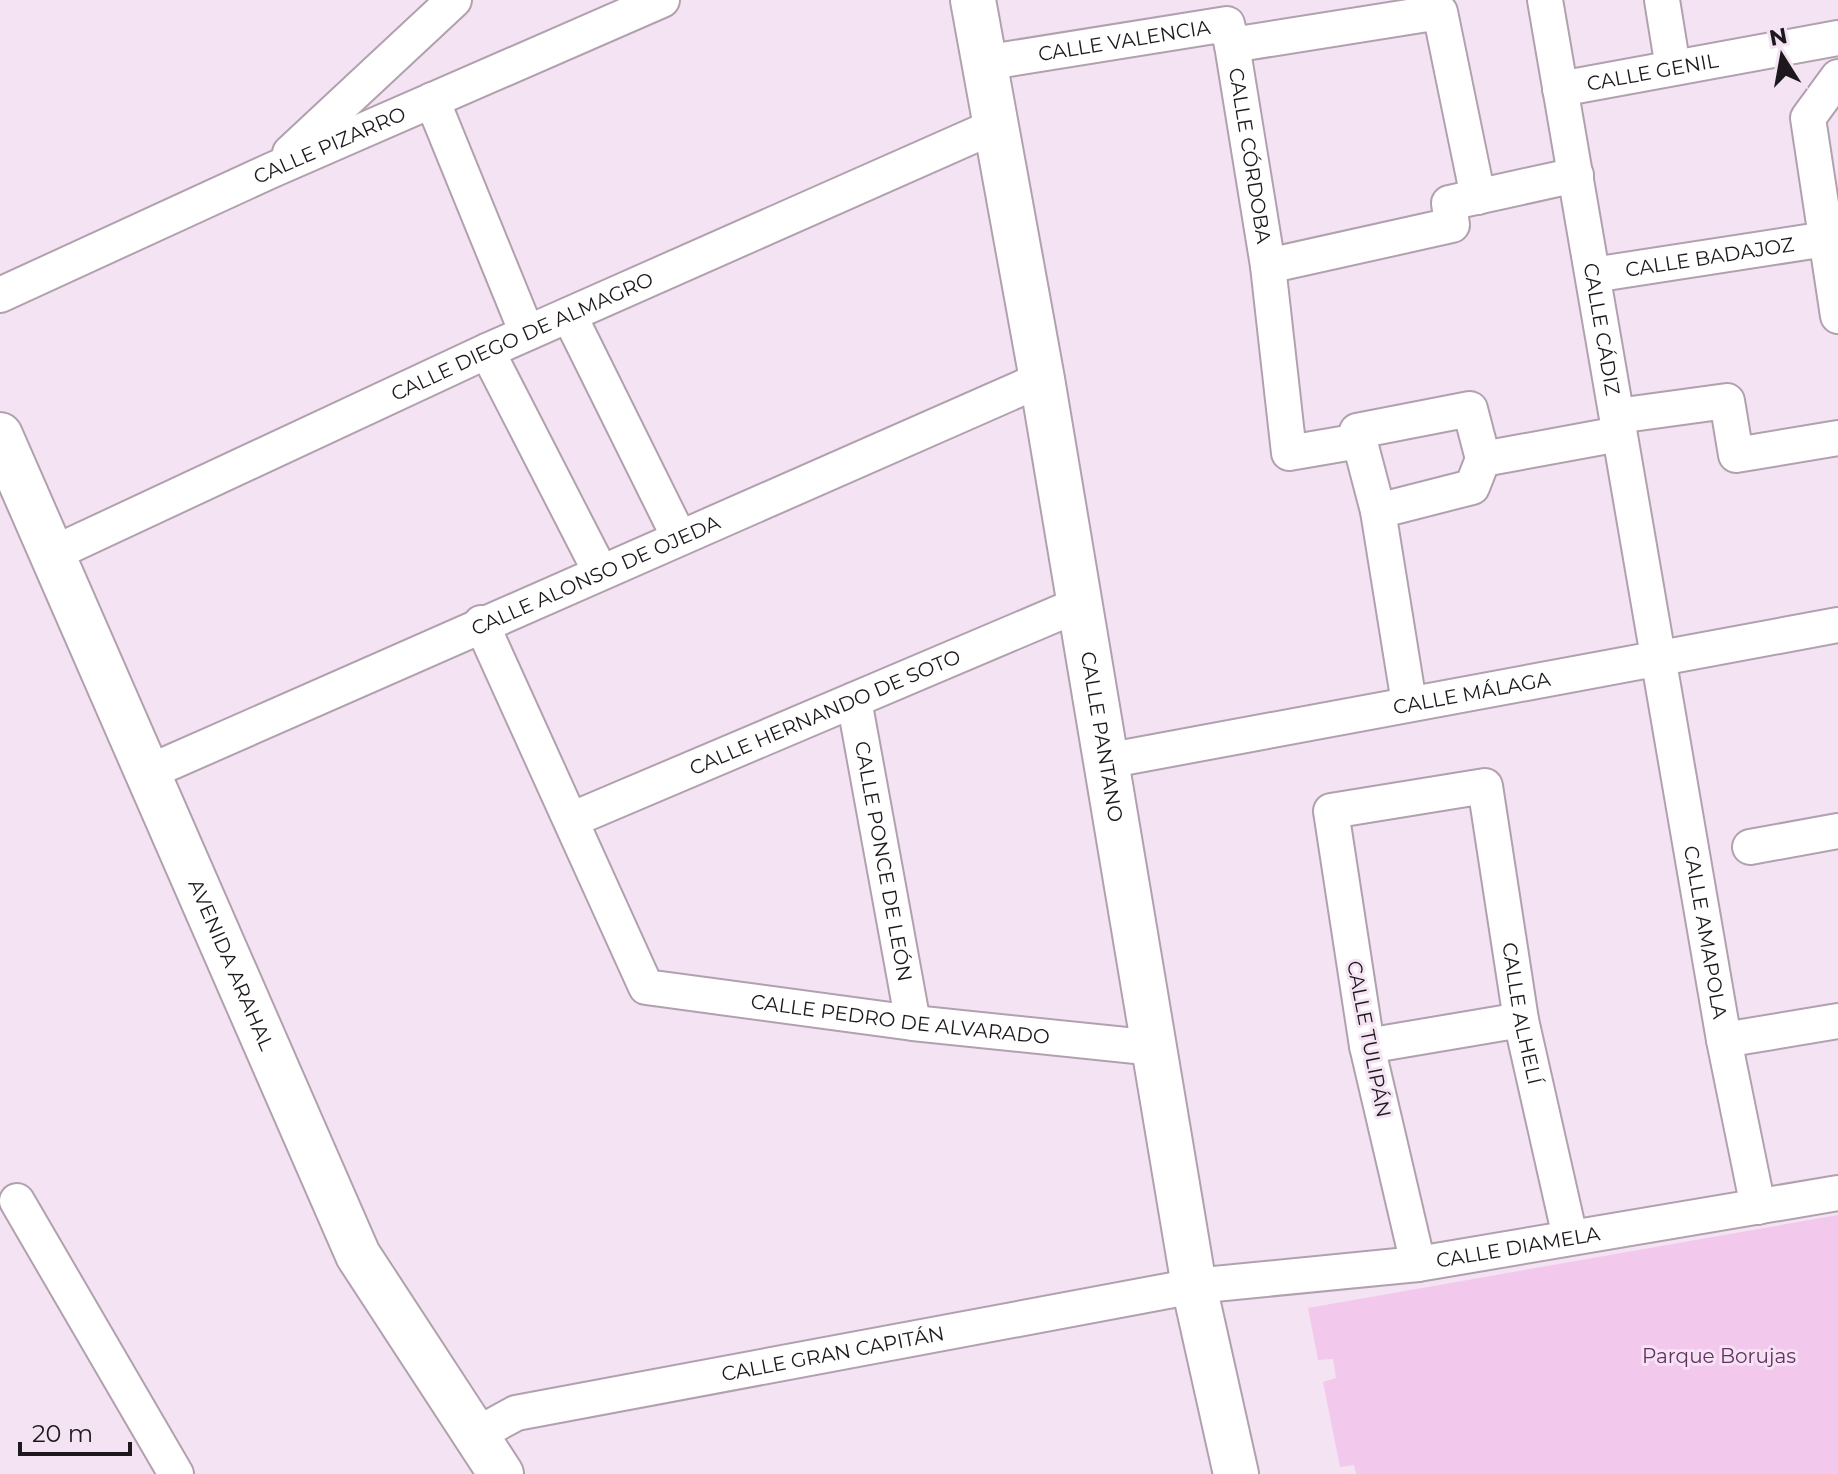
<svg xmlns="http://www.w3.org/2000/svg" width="1838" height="1474" font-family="Montserrat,sans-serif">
  <rect width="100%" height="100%" fill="#f4e3f2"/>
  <polygon fill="#f2c9ed" points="1838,1215 1838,1474 1356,1474 1354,1465 1340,1467 1323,1382 1336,1378 1333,1359 1318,1360 1308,1308"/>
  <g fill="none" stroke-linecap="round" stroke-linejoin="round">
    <defs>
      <g id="street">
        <path id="s1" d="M1545 0 1724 1040 1758 1207"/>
        <polyline points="1662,0 1673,68"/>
        <path id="s2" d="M1232 45 1268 266 1289 453 1359 441"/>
        <path id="s3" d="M984 63 1227 24 1232 45 1440 12 1478 197"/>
        <polyline points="1838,77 1808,118 1838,316"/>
        <path id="s4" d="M1560 89 1838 38"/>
        <polyline points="432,100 527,333"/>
        <polyline points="290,153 454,0"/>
        <polyline points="1268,266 1452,225 1449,203 1576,175"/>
        <path id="s5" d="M1593 275 1826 239"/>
        <path id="s6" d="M0 295 270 171 662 0"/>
        <polyline points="569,315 679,537"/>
        <polyline points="487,351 600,571"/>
        <polygon points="1470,409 1483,459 1472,487 1378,511 1357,431"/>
        <polyline points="1617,416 1727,401 1736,455 1838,438"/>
        <polyline points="1483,459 1619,434"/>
        <polyline points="1378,511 1409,703"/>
        <path id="s7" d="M52 554 487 351 995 126"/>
        <path id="s8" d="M481 623 646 987 913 1023 1155 1048"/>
        <path id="s9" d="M854 700 913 1023"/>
        <path id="s10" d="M1106 761 1838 625"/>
        <path id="s11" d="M149 772 1042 379"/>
        <path id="s12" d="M571 820 1080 604"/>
        <polyline points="1750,847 1838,831"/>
        <polyline points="1724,1040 1838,1021"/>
        <polyline points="1367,1046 1521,1020"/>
        <polyline points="17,1201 176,1474"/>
        <path id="s13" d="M1418 1264 1367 1046 1331 811 1485 786 1521 1020 1570 1237"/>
        <path id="s14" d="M476 1435 516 1413 1194 1286 1418 1264 1838 1193"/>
      </g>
      <g id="secondary">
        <path id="s15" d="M973 0 1042 379 1194 1286 1236 1474"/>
        <path id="s16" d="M0 435 358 1255 501 1474"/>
      </g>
    </defs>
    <use href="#street" stroke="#b1a1af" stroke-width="38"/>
    <use href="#secondary" stroke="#b1a1af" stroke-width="48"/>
    <use href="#street" stroke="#fff" stroke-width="34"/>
    <use href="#secondary" stroke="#fff" stroke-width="44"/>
  </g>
  <g text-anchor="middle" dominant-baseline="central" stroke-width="6" stroke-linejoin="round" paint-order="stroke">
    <g font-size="20" fill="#1d181d" stroke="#f4e3f2">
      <text stroke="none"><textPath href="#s3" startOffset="142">CALLE VALENCIA</textPath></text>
      <text stroke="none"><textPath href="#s4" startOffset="94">CALLE GENIL</textPath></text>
      <text stroke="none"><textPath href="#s6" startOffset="362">CALLE PIZARRO</textPath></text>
      <text stroke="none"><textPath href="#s2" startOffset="112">CALLE CÓRDOBA</textPath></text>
      <text stroke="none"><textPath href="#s5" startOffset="118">CALLE BADAJOZ</textPath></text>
      <text stroke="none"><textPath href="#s1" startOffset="334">CALLE CÁDIZ</textPath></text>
      <text stroke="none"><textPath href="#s7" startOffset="518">CALLE DIEGO DE ALMAGRO</textPath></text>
      <text stroke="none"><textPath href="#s11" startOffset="488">CALLE ALONSO DE OJEDA</textPath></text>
      <text stroke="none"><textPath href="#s10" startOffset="372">CALLE MÁLAGA</textPath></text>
      <text stroke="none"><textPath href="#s12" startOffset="276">CALLE HERNANDO DE SOTO</textPath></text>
      <text stroke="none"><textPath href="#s15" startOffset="748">CALLE PANTANO</textPath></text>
      <text stroke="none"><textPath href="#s9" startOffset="164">CALLE PONCE DE LEÓN</textPath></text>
      <text stroke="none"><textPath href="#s1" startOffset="946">CALLE AMAPOLA</textPath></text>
      <text stroke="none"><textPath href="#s16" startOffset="578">AVENIDA ARAHAL</textPath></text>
      <text stroke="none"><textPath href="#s13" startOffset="848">CALLE ALHELÍ</textPath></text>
      <text stroke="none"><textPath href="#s8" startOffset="656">CALLE PEDRO DE ALVARADO</textPath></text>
      <text transform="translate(1369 1039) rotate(79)">CALLE TULIPÁN</text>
      <text stroke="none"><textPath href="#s14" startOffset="1062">CALLE DIAMELA</textPath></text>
      <text stroke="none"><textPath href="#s14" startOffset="368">CALLE GRAN CAPITÁN</textPath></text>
    </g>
    <g font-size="20" fill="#672d64" stroke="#f4e3f2">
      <text x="1719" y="1356">Parque Borujas</text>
    </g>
  </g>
  <g transform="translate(1782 56) rotate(349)" stroke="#f4e3f2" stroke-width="6" paint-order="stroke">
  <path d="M0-6L14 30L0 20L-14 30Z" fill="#1d181d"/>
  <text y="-12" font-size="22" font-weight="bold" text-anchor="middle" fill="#1d181d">N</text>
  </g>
  <path d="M20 1442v12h110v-12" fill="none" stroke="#1d181d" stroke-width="4"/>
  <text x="32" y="1442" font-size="24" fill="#1d181d" stroke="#f4e3f2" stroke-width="6" paint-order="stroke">20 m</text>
</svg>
